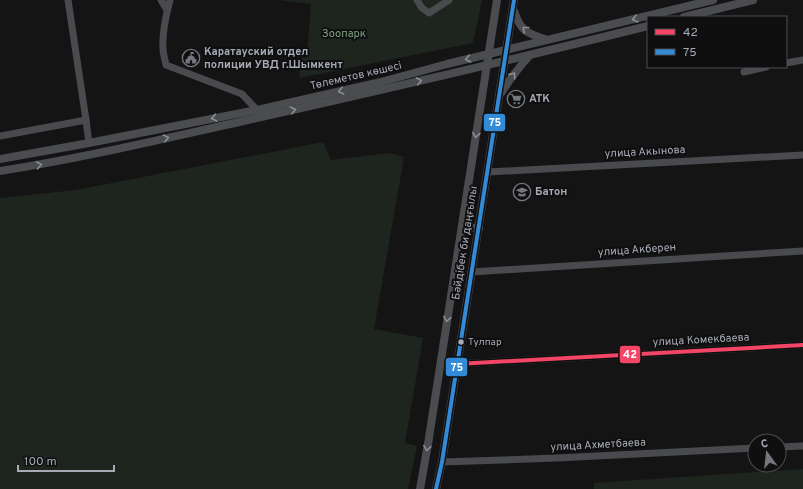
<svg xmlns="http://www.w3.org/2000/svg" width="803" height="489" font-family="Overpass,sans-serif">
  <rect width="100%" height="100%" fill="#141415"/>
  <g fill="#1e251f">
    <polygon points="279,0 482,0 473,43 299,78 301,58 307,57 311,4"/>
    <polygon points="323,142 331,160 389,153 404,157 374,329 423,338 405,443 417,446 408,489 0,489 0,198 76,190"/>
    <polygon points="803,469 803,489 594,489 594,483"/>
  </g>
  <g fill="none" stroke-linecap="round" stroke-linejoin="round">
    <g stroke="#494a4d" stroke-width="7">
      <polyline points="161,0 167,10"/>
      <path d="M170 0C166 15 162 33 163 48 163 54 165 59 166 65L242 94 257 110"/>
      <polyline points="417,0 422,8 429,13 449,0"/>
      <polyline points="786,63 803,60"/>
      <polyline points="744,72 766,67"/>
      <polyline points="86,120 89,143"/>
      <polyline points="0,136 86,120 68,0"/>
      <polyline points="488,172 803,155"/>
      <polyline points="471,272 803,251"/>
      <polyline points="457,364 803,345"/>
      <polyline points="779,447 803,446"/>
      <polyline points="442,462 557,458 755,448"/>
    </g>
    <g stroke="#4b4c4f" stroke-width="8">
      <path d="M514 11C521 32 527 33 547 40"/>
      <polyline points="684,17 753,0"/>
      <path d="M501 93C510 79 519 67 530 55"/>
      <polyline points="0,159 89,143 257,110 381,82 447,64 713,0"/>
      <path d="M0 171C84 158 166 138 248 120 382 90 515 59 648 26"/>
      <polyline points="462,227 479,228"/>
      <polyline points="420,489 428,444 497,0"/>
      <polyline points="436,489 442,462 514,0"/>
    </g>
    <defs>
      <polyline id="bus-1" points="457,364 803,345"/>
      <polyline id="bus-2" points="436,489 442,462 514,0"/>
    </defs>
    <use href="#bus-1" stroke="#0f0f10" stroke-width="7"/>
    <use href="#bus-2" stroke="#0f0f10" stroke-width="7"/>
    <use href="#bus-1" stroke="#f34667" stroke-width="4"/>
    <use href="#bus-2" stroke="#338bd7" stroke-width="4"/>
  </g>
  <defs><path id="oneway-chevron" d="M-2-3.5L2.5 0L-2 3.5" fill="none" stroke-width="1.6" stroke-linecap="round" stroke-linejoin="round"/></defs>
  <g stroke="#8b8e96">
    <use href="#oneway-chevron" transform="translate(635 19) rotate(166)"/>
    <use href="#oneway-chevron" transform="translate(525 29) rotate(-141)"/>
    <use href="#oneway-chevron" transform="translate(468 59) rotate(167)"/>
    <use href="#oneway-chevron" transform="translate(513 75) rotate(-55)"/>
    <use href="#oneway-chevron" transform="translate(419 81) rotate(-12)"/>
    <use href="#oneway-chevron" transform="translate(341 91) rotate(167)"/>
    <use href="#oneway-chevron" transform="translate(293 110) rotate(-13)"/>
    <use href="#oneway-chevron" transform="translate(214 118) rotate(169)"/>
    <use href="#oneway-chevron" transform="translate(476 135) rotate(99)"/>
    <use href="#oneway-chevron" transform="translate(166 138) rotate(-13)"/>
    <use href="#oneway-chevron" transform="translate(39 165) rotate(-10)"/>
    <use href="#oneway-chevron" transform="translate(447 319) rotate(99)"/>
    <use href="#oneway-chevron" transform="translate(427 448) rotate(99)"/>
  </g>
  <defs>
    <symbol id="civic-ring" viewBox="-11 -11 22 22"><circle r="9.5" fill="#0f0f10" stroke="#73767d" stroke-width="1.5"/><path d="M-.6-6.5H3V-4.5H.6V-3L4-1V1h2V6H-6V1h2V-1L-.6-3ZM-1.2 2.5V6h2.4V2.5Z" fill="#73767d"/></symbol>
    <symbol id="supermarket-ring" viewBox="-11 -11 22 22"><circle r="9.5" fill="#0f0f10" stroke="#73767d" stroke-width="1.5"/><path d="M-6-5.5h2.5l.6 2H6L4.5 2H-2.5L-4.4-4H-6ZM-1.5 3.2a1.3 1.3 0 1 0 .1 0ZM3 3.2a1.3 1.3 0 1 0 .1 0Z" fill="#73767d"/></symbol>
    <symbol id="school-ring" viewBox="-11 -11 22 22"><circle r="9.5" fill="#0f0f10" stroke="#73767d" stroke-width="1.5"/><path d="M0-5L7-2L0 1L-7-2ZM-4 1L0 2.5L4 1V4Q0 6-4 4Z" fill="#73767d"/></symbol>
  </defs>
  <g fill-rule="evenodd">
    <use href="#civic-ring" x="181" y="48" width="20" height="20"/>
    <use href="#supermarket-ring" x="506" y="89" width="20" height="20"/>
    <use href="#school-ring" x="512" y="182" width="20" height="20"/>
  </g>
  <circle fill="#a6aab5" stroke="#0f0f10" stroke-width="1.5" cx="461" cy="342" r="3.5"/>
  <g text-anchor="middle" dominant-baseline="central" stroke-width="4" stroke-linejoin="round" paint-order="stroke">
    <g font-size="10" fill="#a6aab5" stroke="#0f0f10" text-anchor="start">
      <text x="468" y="342">Тулпар</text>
    </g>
    <g font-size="11" fill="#7e9f81" stroke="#0f0f10">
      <text x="344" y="34">Зоопарк</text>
    </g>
    <g font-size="11" font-weight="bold" fill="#a6aab5" stroke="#0f0f10" text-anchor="start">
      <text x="204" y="52">Каратауский отдел<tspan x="204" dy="13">полиции УВД г.Шымкент</tspan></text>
      <text x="529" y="99">АТК</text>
      <text x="535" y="192">Батон</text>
    </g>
    <g font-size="11" fill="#a6aab5" stroke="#0f0f10">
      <text transform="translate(356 76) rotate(-13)">Төлеметов көшесі</text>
      <text transform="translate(645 152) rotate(-3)">улица Акынова</text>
      <text transform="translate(465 243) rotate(-81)">Бәйдібек би даңғылы</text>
      <text transform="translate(637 250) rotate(-4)">улица Акберен</text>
      <text transform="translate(701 340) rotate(-3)">улица Комекбаева</text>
      <text transform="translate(598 445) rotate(-3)">улица Ахметбаева</text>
    </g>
  </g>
  <g stroke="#0f0f10" stroke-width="1.5">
    <rect x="483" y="113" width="23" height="19" rx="4" fill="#338bd7"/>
    <rect x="619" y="345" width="22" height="19" rx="4" fill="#f34667"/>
    <rect x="445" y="357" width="23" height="20" rx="4" fill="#338bd7"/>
  </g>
  <g font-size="11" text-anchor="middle" font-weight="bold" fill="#fff">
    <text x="495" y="126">75</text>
    <text x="630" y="358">42</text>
    <text x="457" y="371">75</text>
  </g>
  <rect x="647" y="16" width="140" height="52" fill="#0f0f10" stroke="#4b4d52"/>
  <rect x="655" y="29" width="20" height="6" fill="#f34667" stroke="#4b4d52"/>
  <text x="683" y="36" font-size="12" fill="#a6aab5">42</text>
  <rect x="655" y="49" width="20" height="6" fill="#338bd7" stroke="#4b4d52"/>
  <text x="683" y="56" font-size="12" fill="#a6aab5">75</text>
  <g transform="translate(767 453) rotate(345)"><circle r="19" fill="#0f0f10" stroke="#4b4d52"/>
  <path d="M0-3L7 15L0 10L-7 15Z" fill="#73767d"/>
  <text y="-6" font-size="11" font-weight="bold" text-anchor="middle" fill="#a6aab5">С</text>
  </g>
  <path d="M18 465v6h96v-6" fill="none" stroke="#a6aab5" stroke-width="2"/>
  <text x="24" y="465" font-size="12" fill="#a6aab5" stroke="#0f0f10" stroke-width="3" paint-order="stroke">100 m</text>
</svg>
